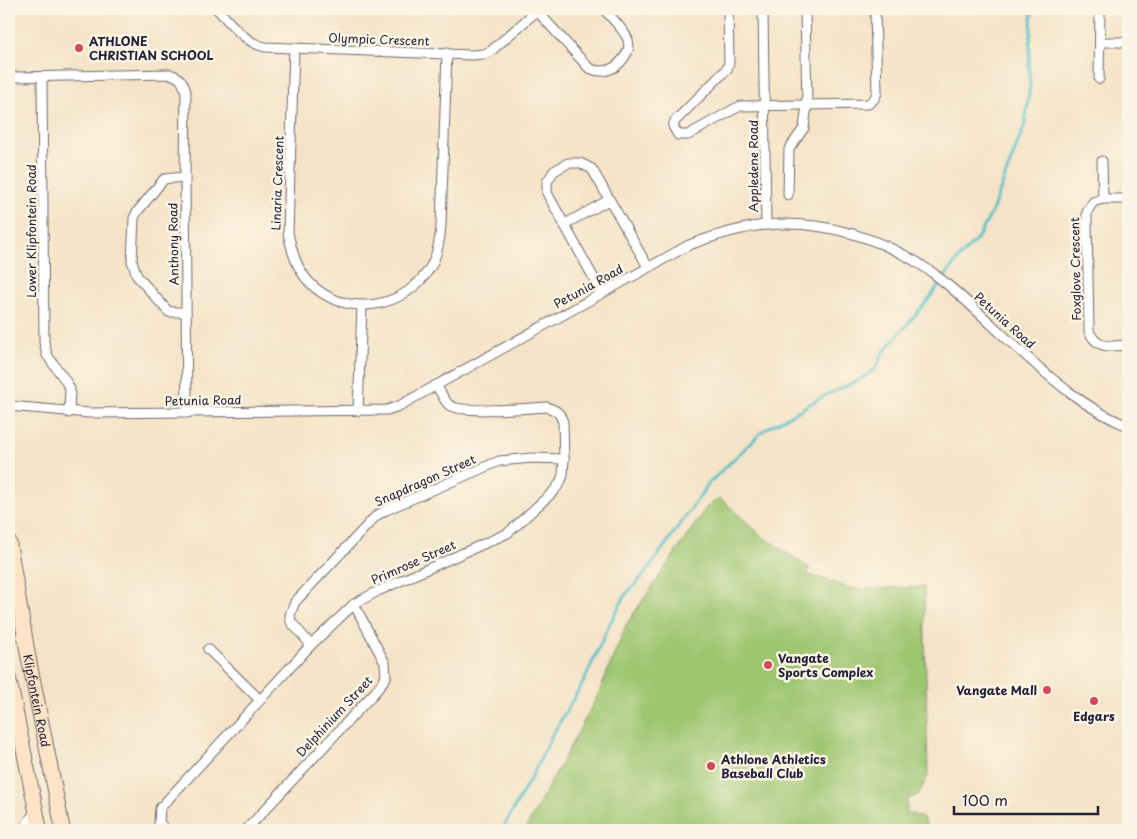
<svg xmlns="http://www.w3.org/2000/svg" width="1137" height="839" font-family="'Playpen Sans',sans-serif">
  <rect width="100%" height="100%" fill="#fcf5e5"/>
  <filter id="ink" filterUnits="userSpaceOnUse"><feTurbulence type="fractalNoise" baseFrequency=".02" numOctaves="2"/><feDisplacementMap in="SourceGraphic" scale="10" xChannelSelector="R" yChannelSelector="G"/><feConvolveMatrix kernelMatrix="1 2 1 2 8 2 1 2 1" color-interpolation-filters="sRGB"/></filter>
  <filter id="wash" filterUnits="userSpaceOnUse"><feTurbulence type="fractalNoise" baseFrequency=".0096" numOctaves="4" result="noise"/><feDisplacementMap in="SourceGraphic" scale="20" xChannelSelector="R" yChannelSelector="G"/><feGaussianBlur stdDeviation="1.12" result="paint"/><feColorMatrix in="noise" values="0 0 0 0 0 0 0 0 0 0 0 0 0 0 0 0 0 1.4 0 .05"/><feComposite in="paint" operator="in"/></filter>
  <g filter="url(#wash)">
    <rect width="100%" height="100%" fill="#f4e3c6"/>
    <polygon fill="#9ec671" stroke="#607456" points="720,498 763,537 809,568 807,574 854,589 924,587 928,776 918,795 907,799 907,812 923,818 929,830 525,830 598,695 626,625 706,508"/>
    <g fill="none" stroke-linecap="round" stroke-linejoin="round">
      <polyline stroke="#4fbdc8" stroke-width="3" points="502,830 534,772 552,735 583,683 610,623 626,594 644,575 710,482 764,430 826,395 862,379 877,367 882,354 928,300 958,259 977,239 991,214 1025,124 1030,84 1029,66 1032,9"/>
    </g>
  </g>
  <g filter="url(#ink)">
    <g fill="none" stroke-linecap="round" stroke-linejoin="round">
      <defs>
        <g id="street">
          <path d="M217 9C231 23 245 43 265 47L472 55 484 54 491 51 539 9"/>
          <polyline points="728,9 729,63 727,69 675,121 673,126 678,135 688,135 736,108 741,106 868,104 874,99 877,93 875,9"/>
          <polyline points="763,9 766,225"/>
          <path d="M537 11 589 68C595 71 601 72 608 70 619 67 632 52 628 40 624 29 611 18 604 9"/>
          <polyline points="1100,42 1128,42"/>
          <path d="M294 48 288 233C292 251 296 268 309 282 344 319 406 310 431 266 438 253 440 240 441 225L447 53"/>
          <path d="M9 75 15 77 170 74C181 77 183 82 186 92L185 177 187 413"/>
          <polyline points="42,77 44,342 47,355 65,380 70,389 69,413"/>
          <polyline points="1099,79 1100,9"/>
          <polyline points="1102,161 1103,199"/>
          <polyline points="185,177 164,179 137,212 134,218 132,261 137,276 166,309 169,312 186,312"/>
          <polyline points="788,195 789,149 804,128 807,105 805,9"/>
          <path d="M1128 199H1103L1093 202 1087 212V221L1089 331C1097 350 1111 346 1128 345"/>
          <polyline points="565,224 609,200"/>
          <polyline points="602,293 547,193 547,182 554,171 568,163 580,163 592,169 648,267"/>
          <path d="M9 406 89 413 387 410 399 406 689 245C713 236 739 228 765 225 823 219 886 239 933 273 962 295 988 322 1015 346 1049 377 1085 409 1128 426"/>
          <polyline points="358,411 362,306"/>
          <polyline points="311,645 291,622 290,615 295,602 376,516 386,510 499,461 532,458 564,459"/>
          <polyline points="208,649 260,700"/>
          <polyline points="23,830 36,810"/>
          <path d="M165 830 159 822 160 808 311 645 354 604 378 591 508 533 554 491 560 483 563 475 564 459 563 422 560 415 556 411 547 407C530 408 460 414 449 405 444 400 440 391 436 385"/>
          <polyline points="246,830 376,691 386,677 385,663 354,604"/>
        </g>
        <g id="secondary">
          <path id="s1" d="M9 542 28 655 63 830"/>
          <polyline points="9,679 40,830"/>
        </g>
      </defs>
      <use href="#street" stroke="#6c666c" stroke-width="11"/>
      <use href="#secondary" stroke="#6c666c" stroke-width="16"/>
      <use href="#street" stroke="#fff" stroke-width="9"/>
      <use href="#secondary" stroke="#fee4c6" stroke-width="14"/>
    </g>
  </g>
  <g fill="#d1495b" stroke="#fcf5e5" stroke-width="2">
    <circle cx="79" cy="48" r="5"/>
    <circle cx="768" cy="665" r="5"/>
    <circle cx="1047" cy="690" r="5"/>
    <circle cx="1094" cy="701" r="5"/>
    <circle cx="711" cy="766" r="5"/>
  </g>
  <g text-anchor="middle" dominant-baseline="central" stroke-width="5" stroke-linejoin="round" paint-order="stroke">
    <g font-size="12" fill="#22223b" stroke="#fcf5e5">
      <text transform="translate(379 39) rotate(2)">Olympic Crescent</text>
      <text transform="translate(753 166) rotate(-90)">Appledene Road</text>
      <text transform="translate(277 183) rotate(-88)">Linaria Crescent</text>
      <text transform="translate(31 231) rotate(-90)">Lower Klipfontein Road</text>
      <text transform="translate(173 244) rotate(-91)">Anthony Road</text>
      <text transform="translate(1075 269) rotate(-91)">Foxglove Crescent</text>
      <text transform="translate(588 286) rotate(-29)">Petunia Road</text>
      <text transform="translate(1005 320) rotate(42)">Petunia Road</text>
      <text transform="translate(203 400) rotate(-1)">Petunia Road</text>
      <text transform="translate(425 480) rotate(-24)">Snapdragon Street</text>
      <text transform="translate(413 562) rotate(-24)">Primrose Street</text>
      <text stroke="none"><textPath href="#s1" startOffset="161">Klipfontein Road</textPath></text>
      <text transform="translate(334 716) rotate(-47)">Delphinium Street</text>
    </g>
    <g font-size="12" font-weight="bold" fill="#22223b" stroke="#fcf5e5" text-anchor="start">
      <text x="89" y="41">ATHLONE<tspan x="89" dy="14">CHRISTIAN SCHOOL</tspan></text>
      <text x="778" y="658">Vangate<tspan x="778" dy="14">Sports Complex</tspan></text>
      <text x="1037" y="690" text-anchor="end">Vangate Mall</text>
      <text x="1094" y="716" text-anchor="middle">Edgars</text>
      <text x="721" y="759">Athlone Athletics<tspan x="721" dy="14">Baseball Club</tspan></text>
    </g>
  </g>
  <rect width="1137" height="839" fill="none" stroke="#fcf5e5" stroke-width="30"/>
  <path d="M954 806v8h144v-8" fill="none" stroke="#22223b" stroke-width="2.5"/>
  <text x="962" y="806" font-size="15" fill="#22223b" stroke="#fcf5e5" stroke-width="4" paint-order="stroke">100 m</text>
</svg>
